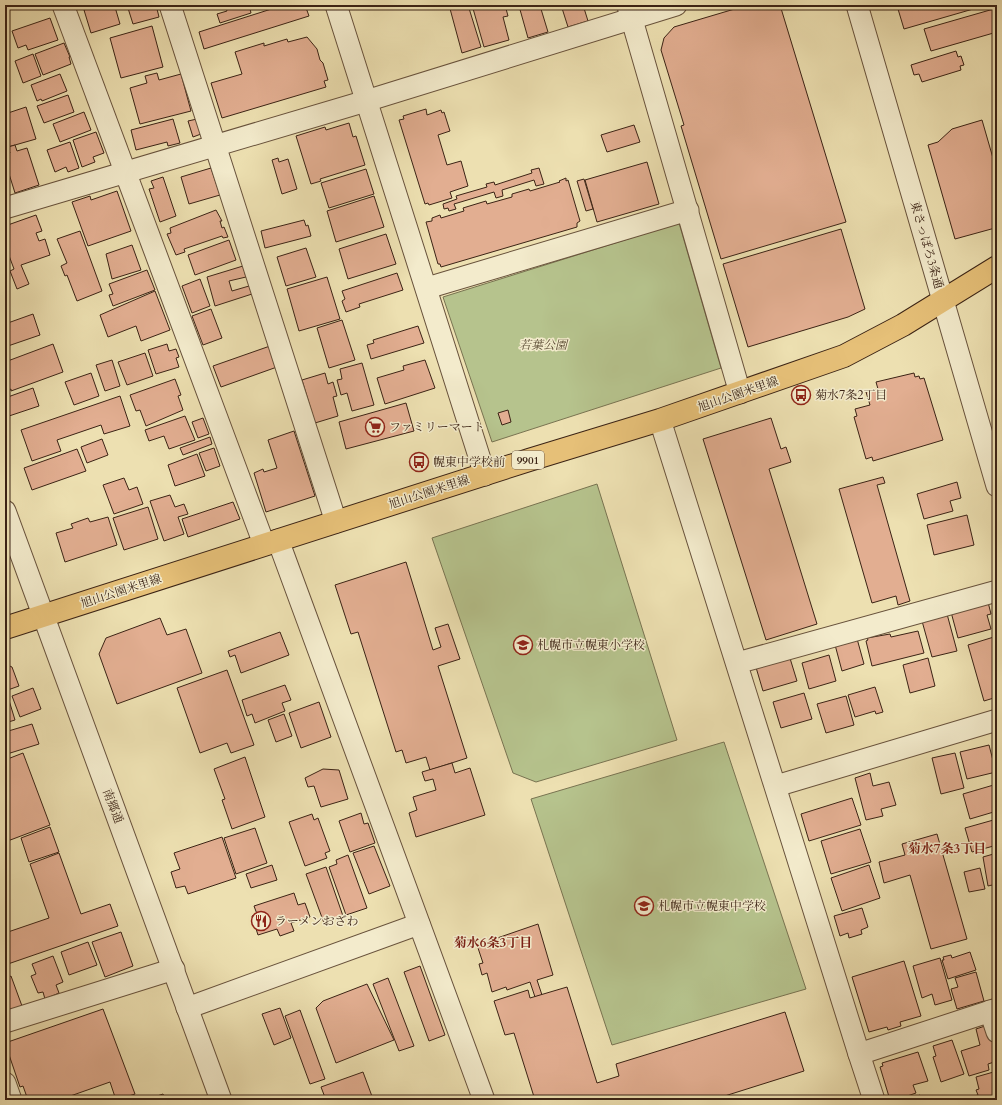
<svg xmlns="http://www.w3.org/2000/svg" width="1002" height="1105" font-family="Cardo,'Noto Serif JP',serif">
  <rect width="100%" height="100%" fill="#ede0b1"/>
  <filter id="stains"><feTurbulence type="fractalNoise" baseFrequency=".005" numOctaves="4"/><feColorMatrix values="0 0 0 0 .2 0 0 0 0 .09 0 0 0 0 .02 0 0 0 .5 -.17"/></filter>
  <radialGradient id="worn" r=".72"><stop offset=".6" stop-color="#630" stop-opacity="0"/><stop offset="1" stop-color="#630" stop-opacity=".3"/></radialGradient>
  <g fill="#b6c38d" stroke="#787351">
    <polygon points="679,223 721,368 492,442 443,297"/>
    <polygon points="597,484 677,740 536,782 513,773 432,538"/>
    <polygon points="724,742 806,989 612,1045 531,799"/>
  </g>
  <g fill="#e2ae91" stroke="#3b2315">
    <polygon points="101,5 107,5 108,9 115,7 120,24 91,33 84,10"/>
    <polygon points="127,5 156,5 159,17 133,24"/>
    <polygon points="225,5 249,5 251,13 220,23 217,14 227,11"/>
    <polygon points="284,5 305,5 309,16 204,49 199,32"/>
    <polygon points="449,5 468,5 481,47 462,53"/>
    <polygon points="472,5 505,5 508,16 503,17 509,40 484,47"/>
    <polygon points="521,5 549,5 541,9 548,32 528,38 519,6"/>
    <polygon points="561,5 583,5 588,21 568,27"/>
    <polygon points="748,5 780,5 846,222 721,259 681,126 684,125 661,50 664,38 674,27"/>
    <polygon points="900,5 987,5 904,29 898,9 901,8"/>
    <polygon points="997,8 997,32 931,51 924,29"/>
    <polygon points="50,18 58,40 28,50 26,45 18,48 12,31"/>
    <polygon points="152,26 163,67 121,78 110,38"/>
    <polygon points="307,37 317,49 320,60 323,63 328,80 324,81 326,87 222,118 211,83 242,74 235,52 264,43 264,46 287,39 288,42"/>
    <polygon points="64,43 70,57 69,57 71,64 43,75 35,54"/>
    <polygon points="956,51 958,57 961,56 964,65 960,66 961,70 922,82 919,74 914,75 911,65"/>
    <polygon points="33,54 41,76 23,83 15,61"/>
    <polygon points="157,73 159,80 181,74 191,111 140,124 130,88 147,83 145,76"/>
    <polygon points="60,74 67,91 42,101 41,99 37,101 31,85"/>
    <polygon points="68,95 74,112 44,123 37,106"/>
    <polygon points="26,107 36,139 8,147 5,136 5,114"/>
    <polygon points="426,109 427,115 441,110 442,113 444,112 450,131 438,135 447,165 461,161 468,186 450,192 452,198 429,205 428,203 425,204 399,120 404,119 403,116"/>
    <polygon points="84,112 91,130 60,142 53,124"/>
    <polygon points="173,119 180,143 168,146 167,142 136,150 131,130"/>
    <polygon points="197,119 201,134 193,137 188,121"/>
    <polygon points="982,120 997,172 997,223 995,228 955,239 928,145 938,142 952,129"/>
    <polygon points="349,123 353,137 356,136 365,165 320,179 321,181 311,184 296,136 325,127 326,130"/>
    <polygon points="634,125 640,142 607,152 601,135"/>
    <polygon points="96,132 104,153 93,157 95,162 82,167 73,140"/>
    <polygon points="70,142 79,168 68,172 66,167 55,172 47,150"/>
    <polygon points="15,145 17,151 27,148 39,185 15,193 5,161 5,154 10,153 8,147"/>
    <polygon points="278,158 279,162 288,159 297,189 282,194 272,160"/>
    <polygon points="647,162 659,204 597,222 585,180"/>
    <polygon points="211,168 220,195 189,204 181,177"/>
    <polygon points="539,168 544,184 536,186 534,180 502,190 503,196 496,198 494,192 454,204 456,209 449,211 448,208 444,209 443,204 457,199 456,196 487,187 486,184 494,182 495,185 532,173 531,170"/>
    <polygon points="366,169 374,194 329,208 321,183"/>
    <polygon points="163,177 176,216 160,222 149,189 154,188 151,181"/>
    <polygon points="566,178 566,181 568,180 580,221 577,223 577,227 441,267 440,264 438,264 426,222 432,221 432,218 440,215 441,218 464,211 463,208 486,201 487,204 512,197 512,194 529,189 530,191 560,182 559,181"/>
    <polygon points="584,179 593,209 586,211 577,181"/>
    <polygon points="117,191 131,231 88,246 72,202 90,196 91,200"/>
    <polygon points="374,196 384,227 336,242 327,211"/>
    <polygon points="216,210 222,221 220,221 222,228 224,227 228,237 223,238 222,236 184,249 185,252 176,255 167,234 171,233 170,228"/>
    <polygon points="36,215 42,231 36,233 39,241 45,239 50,255 21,265 29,284 17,289 10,271 14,269 5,245 5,226"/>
    <polygon points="304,220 306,226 308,225 311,236 265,248 261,231"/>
    <polygon points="841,229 865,309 848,317 748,347 723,264"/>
    <polygon points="80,231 102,291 77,301 67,275 65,276 61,266 67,263 57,239"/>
    <polygon points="386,234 396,264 348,279 339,249"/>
    <polygon points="229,240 236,260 195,275 188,255"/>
    <polygon points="132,245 141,270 112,279 106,254"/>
    <polygon points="306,248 316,277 286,286 277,257"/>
    <polygon points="243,266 246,277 229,281 232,291 249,286 252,294 215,306 207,277"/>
    <polygon points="147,270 155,290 113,306 109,295 113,294 109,284"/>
    <polygon points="397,273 403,290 359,304 360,307 346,312 342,301 345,299 342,291"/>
    <polygon points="327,277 340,319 299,331 287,289"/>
    <polygon points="200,279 210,306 192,313 182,286"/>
    <polygon points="155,291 170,330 141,341 136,326 108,337 100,315"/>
    <polygon points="211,309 222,338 203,345 192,316"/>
    <polygon points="33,314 40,335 5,347 5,324"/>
    <polygon points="342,320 355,360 329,368 317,328"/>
    <polygon points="418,326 424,343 371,359 367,345 374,343 373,340"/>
    <polygon points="53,344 63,372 11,391 11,389 7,391 5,385 8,383 5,376 5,362"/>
    <polygon points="167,344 169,351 176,349 179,357 176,358 179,367 156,374 148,350"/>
    <polygon points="270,346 277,367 221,387 213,366"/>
    <polygon points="145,353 153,376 127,385 118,362"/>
    <polygon points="112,360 120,386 105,391 96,365"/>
    <polygon points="425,360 435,388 385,404 377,378 404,370 403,366"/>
    <polygon points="362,363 374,405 352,411 347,393 341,395 337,380 342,379 340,369"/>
    <polygon points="91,373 99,396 74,405 65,382"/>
    <polygon points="325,373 328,384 333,382 337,396 333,397 338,416 315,423 302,380"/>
    <polygon points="914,373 915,377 919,376 920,379 924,378 943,440 873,461 872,457 866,459 854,417 857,416 855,409 870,405 866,392 878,389 876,382"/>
    <polygon points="175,379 181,395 178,396 183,410 146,426 140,410 136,411 130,395"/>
    <polygon points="33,388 39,406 6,417 5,398"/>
    <polygon points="120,396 130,426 104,434 101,425 57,440 61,451 32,461 21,430"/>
    <polygon points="406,403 414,431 346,449 339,422"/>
    <polygon points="508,410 511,422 502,425 498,413"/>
    <polygon points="185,416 195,440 169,449 164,436 149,441 145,430"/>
    <polygon points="203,418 209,434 198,438 192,422"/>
    <polygon points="771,418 781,449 786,447 791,462 769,469 817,624 766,640 703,439"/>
    <polygon points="294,431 315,496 266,512 254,473 263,469 264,472 277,468 268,440"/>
    <polygon points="210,437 212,444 183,455 180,448"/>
    <polygon points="102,439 108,455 87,463 81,447"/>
    <polygon points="214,448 220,466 206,471 199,453"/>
    <polygon points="77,449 86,471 32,490 24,468"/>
    <polygon points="197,454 205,476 175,486 168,465"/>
    <polygon points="883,477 885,483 877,485 910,601 898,605 896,596 872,603 839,489"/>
    <polygon points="124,478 129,490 137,487 143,504 114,514 103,485"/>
    <polygon points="957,482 961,498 950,501 953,511 924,519 917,494"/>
    <polygon points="170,495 175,507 184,504 188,514 178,517 184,534 164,541 150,501"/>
    <polygon points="233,502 240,519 188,537 182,519"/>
    <polygon points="148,507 158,539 124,550 113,518"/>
    <polygon points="967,515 974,545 934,555 927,525"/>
    <polygon points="108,517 117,545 65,562 56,533 73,528 71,524 88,518 90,522"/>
    <polygon points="406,562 433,650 441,647 435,628 448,624 460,659 438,666 467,758 430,770 426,757 406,763 402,750 396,752 358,632 351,634 335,585"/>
    <polygon points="988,602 991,614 987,615 991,629 958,638 951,612"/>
    <polygon points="947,614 957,651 932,657 922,621"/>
    <polygon points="160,618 167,635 186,629 202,673 117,704 99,654 106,638"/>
    <polygon points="918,631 924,653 872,666 866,641 868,640 867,638 890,634 891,637"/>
    <polygon points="280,632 289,655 241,673 235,655 230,657 228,651"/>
    <polygon points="856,635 864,664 842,671 834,641"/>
    <polygon points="997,636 997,697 984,701 968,645"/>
    <polygon points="789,655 797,681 763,691 755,664"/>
    <polygon points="829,655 836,681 809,689 802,663"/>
    <polygon points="928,658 935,686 910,693 903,665"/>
    <polygon points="5,664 12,667 19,686 5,691"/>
    <polygon points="227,670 254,745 231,753 227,743 200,753 177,688"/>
    <polygon points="285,685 291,700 282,703 285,711 255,723 252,714 247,716 242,700"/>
    <polygon points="875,687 883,712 876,714 875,711 855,717 848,695"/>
    <polygon points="33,688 41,709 20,717 12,696"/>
    <polygon points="804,693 812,719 781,728 773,702"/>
    <polygon points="846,696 854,725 826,733 817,704"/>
    <polygon points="8,697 15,720 5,723 5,698"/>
    <polygon points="319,702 331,737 301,748 289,713"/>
    <polygon points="284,714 292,736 276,742 268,720"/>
    <polygon points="32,724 39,744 7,754 5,732"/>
    <polygon points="989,745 996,772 967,779 960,752"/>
    <polygon points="23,753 50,825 5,842 5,760"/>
    <polygon points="955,753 964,788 941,794 932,758"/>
    <polygon points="245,757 265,817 232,829 222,800 225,799 214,769"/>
    <polygon points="452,763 455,773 470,768 485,815 416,837 409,813 417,810 413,797 436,790 433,779 425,781 422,772"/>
    <polygon points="323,769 339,770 348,799 321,807 314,786 308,787 305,778"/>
    <polygon points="870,773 873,786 889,782 896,805 881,809 883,816 866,820 855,778"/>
    <polygon points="997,784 997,811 970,819 963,794"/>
    <polygon points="852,798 861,825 809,841 801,814"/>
    <polygon points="361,813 364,824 368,823 375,843 350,852 339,821"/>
    <polygon points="312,814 314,820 318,818 330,851 325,853 327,858 305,866 289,822"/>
    <polygon points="997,819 997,845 972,852 965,828"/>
    <polygon points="50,827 59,852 29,862 21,838"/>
    <polygon points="255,828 267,863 236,874 224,838"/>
    <polygon points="860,829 871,862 831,874 821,841"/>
    <polygon points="937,834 967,939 931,949 910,875 884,883 879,862 905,855 902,844"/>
    <polygon points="222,837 236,878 188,894 185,886 176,888 171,872 180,869 174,853"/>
    <polygon points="374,846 390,886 369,894 353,853"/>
    <polygon points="59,853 81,914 110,904 118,926 5,965 5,933 49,918 30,864"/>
    <polygon points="997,853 997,890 994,890 992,885 988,886 983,857"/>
    <polygon points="348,855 367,908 346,915 329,867 337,864 336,860"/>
    <polygon points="272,865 277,880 251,888 246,874"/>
    <polygon points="869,865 880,898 842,911 831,878"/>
    <polygon points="326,867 343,916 324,923 306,874"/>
    <polygon points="980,868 985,889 969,892 964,872"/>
    <polygon points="294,893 298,905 305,903 310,917 291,923 294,931 280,936 277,929 258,935 252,916 257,914 254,906"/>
    <polygon points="862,908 868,927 861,930 862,934 849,938 848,933 840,936 834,916"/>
    <polygon points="538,924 553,975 537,980 542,995 535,997 530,982 507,990 506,987 492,992 487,973 482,975 479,964 483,963 477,945"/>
    <polygon points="121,932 133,966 105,977 92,942"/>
    <polygon points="88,942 97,965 69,975 61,952"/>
    <polygon points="970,952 976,970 948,979 942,960 944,960 943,957 951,955 952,958"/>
    <polygon points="53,956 63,982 56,985 59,993 45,999 43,992 38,993 31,976 36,974 32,964"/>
    <polygon points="940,958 952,1000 935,1005 932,994 922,998 913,966"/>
    <polygon points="904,961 921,1016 900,1022 901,1026 888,1030 887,1027 869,1032 852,977"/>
    <polygon points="420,966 445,1035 429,1041 404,972"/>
    <polygon points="976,972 984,1001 957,1009 951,989 958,987 955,978"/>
    <polygon points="11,976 22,1006 5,1012 5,979"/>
    <polygon points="388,978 414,1046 399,1051 373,984"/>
    <polygon points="367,984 394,1040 336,1063 316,1008 323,1001"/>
    <polygon points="567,987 597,1083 619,1076 616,1064 785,1012 804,1071 712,1100 535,1100 514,1033 505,1035 494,1001 528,990 530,998"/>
    <polygon points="280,1008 291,1038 274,1045 262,1014"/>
    <polygon points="103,1009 135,1094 116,1100 110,1082 59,1100 28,1100 23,1086 20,1087 5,1043"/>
    <polygon points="300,1010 325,1079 310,1084 285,1016"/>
    <polygon points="988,1025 997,1054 997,1061 988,1064 989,1070 969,1076 961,1051 980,1045 976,1029"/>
    <polygon points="952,1040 964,1074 941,1082 933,1057 936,1056 933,1046"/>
    <polygon points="918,1052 928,1081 913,1085 916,1093 896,1100 890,1100 880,1067 883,1066 882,1063"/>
    <polygon points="997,1071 997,1100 976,1100 974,1096 978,1095 976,1090 979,1089 976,1077"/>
    <polygon points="363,1072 373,1099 326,1100 321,1087"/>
    <polygon points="163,1094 166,1100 145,1100"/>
    <polygon points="920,1095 922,1100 906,1100"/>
  </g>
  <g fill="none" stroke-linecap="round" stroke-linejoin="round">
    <defs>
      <g id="minor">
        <polyline points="63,5 264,544"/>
        <polyline points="170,5 336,522"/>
        <polyline points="336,5 485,475"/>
        <polyline points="857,5 997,486"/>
        <polyline points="628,6 740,393"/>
        <polyline points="5,208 366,101 676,5"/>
        <polyline points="427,288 688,210"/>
        <polyline points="660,420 859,1054"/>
        <polyline points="5,511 221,1100"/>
        <polyline points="278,540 484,1100"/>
        <polyline points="737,663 997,591"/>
        <polyline points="776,786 997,720"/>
        <polyline points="187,1008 419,924"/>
        <polyline points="990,1011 997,1032"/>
        <polyline points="5,1022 174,969"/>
        <polyline points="5,1083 11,1100"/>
        <polyline points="874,1100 859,1054 997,1009"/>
      </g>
      <polyline id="major" points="5,628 529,460 660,420 844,356 903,325 997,267"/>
    </defs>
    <use href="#minor" stroke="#68523c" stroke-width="23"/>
    <use href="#major" stroke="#3b2315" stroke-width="24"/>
    <use href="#minor" stroke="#f3ebcc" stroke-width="21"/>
    <use href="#major" stroke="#e6c078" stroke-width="22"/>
  </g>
  <defs>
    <symbol id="bus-ring" viewBox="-11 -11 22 22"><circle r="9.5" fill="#f3ebcc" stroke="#8f2418" stroke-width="1.5"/><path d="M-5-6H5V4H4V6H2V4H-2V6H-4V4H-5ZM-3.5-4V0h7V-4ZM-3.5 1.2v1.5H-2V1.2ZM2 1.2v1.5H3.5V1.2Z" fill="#8f2418"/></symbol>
    <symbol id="supermarket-ring" viewBox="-11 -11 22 22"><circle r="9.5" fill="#f3ebcc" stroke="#8f2418" stroke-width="1.5"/><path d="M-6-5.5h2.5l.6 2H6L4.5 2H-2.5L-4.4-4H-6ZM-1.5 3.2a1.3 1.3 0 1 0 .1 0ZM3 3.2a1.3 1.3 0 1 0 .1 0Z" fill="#8f2418"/></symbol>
    <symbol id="school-ring" viewBox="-11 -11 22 22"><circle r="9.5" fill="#f3ebcc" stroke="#8f2418" stroke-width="1.5"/><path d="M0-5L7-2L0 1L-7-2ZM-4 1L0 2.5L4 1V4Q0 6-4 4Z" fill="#8f2418"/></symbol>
    <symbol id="restaurant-ring" viewBox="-11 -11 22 22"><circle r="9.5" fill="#f3ebcc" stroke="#8f2418" stroke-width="1.5"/><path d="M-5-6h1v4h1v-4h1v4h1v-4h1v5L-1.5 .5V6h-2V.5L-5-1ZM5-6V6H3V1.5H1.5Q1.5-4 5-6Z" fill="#8f2418"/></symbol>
  </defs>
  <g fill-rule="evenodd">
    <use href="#bus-ring" x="790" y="384" width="22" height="22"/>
    <use href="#supermarket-ring" x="364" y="416" width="22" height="22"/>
    <use href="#bus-ring" x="408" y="451" width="22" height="22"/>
    <use href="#school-ring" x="512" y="634" width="22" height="22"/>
    <use href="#school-ring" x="633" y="895" width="22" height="22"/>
    <use href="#restaurant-ring" x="250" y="910" width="22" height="22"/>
  </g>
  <g text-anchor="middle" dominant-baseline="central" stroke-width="3" stroke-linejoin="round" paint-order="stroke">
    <rect fill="#f3ebcc" stroke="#725f4c" stroke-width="1" x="512" y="451" width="32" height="18" rx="3"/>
    <g font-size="11" font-weight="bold" fill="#3b2315">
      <text x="528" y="460">9901</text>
    </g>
    <g font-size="12" fill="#3b2315" stroke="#f3ebcc">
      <text transform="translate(927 245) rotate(74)">東さっぽろ3条通</text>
      <text transform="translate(738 394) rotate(-19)">旭山公園米里線</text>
      <text transform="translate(429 492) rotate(-18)">旭山公園米里線</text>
      <text transform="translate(121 591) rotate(-18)">旭山公園米里線</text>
      <text transform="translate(113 806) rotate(69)">南郷通</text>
    </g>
    <g font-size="12" font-style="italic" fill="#5a4b33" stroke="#f3ebcc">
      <text x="543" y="345">若葉公園</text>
    </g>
    <g font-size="12" fill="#3b2315" stroke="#f3ebcc" text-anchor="start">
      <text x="815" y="395">菊水7条2丁目</text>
      <text x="389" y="427">ファミリーマート</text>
      <text x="433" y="462">幌東中学校前</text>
      <text x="537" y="645">札幌市立幌東小学校</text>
      <text x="658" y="906">札幌市立幌東中学校</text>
      <text x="275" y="921">ラーメンおざわ</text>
    </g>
    <g font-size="13" font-weight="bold" fill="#7a1f14" stroke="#f3ebcc">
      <text x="947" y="849">菊水7条3丁目</text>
      <text x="493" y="943">菊水6条3丁目</text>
    </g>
  </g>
  <rect width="1002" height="1105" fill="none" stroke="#ede0b1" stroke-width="20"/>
  <rect x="6" y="6" width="990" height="1093" fill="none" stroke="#3b2315" stroke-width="2"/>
  <rect x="10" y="10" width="982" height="1085" fill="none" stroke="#3b2315"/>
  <rect width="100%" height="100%" filter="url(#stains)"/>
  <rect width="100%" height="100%" fill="url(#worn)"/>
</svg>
